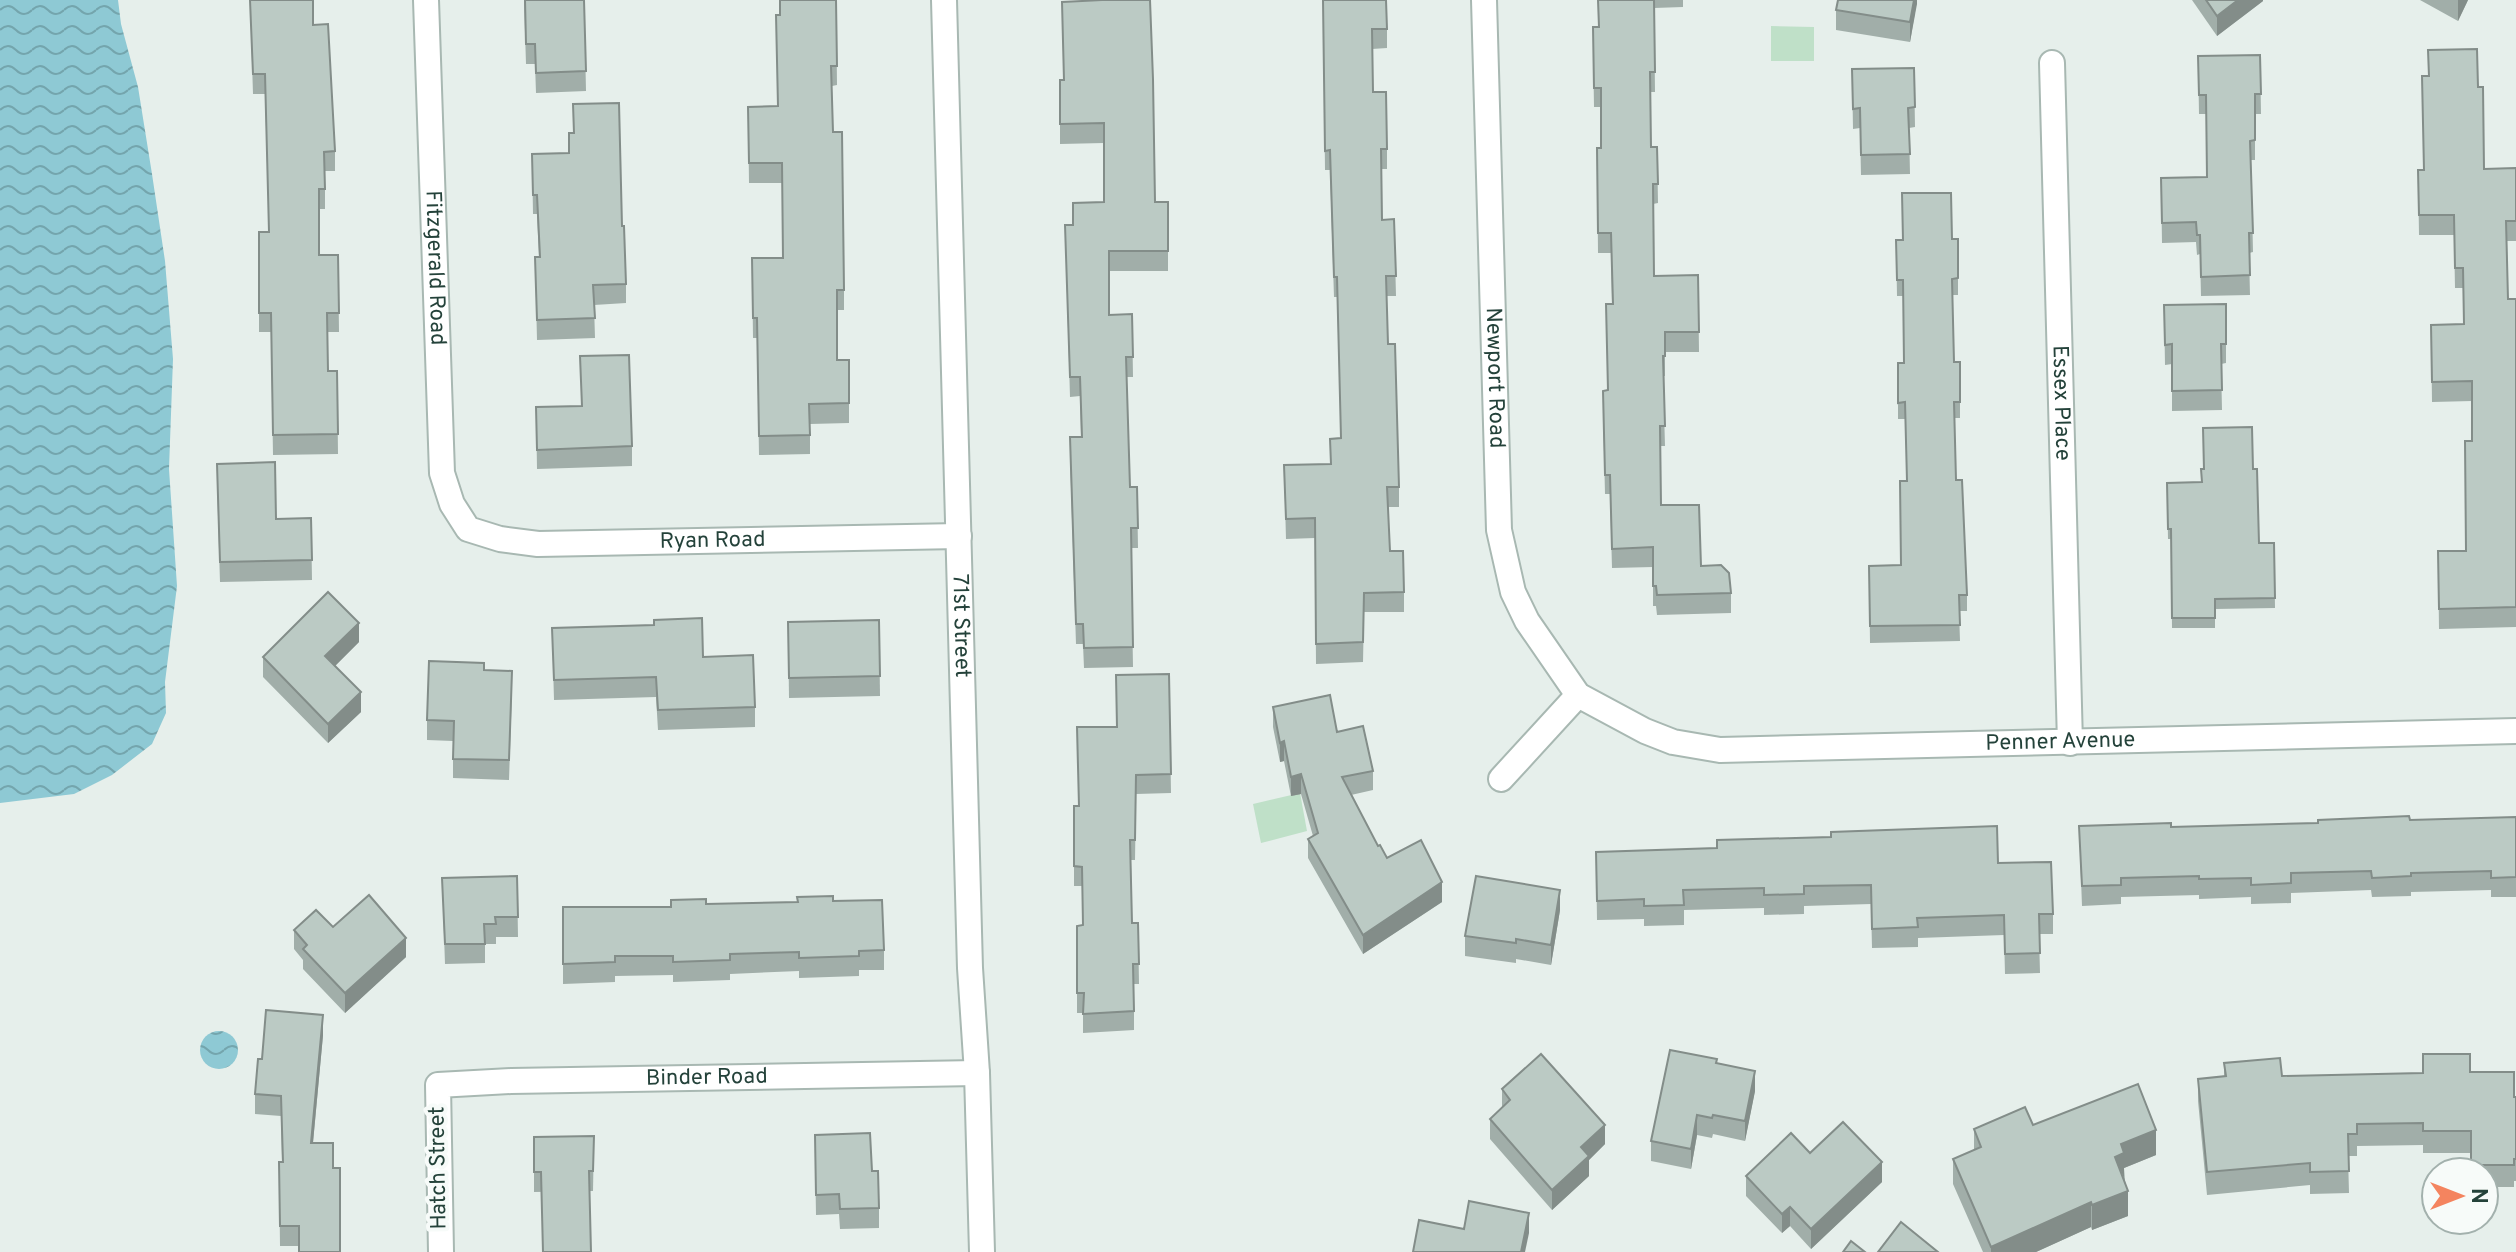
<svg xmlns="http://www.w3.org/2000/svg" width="2516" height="1252" font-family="Overpass,sans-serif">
  <defs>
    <pattern id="water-waves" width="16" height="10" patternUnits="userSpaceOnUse" patternTransform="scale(2)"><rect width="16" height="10" fill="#8ec9d4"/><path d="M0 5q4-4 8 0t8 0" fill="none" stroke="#74a5ad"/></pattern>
  </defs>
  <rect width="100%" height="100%" fill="#e6efeb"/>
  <g fill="#bfe0c8">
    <polygon points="1771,26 1814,27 1814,61 1771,61"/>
    <polygon points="1300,793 1307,831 1261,843 1253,804"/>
  </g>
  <g fill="url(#water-waves)">
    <polygon points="0,0 118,0 121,24 138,87 152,174 165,261 173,359 169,469 177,586 165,682 166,713 152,744 112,775 74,794 0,803"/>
    <circle cx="219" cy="1050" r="19"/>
  </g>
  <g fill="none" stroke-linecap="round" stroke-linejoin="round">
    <defs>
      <g id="street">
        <path id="s1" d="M426 0 442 473 452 504 468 529 500 539 538 544 959 536"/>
        <path id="s2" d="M944 0 970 968 977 1073 982 1252"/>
        <path id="s3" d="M1484 0 1499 530 1513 592 1527 621 1578 695 1645 731 1673 742 1720 750 2516 731"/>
        <path id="s4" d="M2052 63 2070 743"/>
        <polyline points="1501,779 1578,695"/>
        <path id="s5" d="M441 1252 438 1085 511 1081 977 1073"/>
      </g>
    </defs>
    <use href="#street" stroke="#a8b8b2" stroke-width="28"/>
    <use href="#street" stroke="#fff" stroke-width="24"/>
  </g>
  <g fill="#a1aea9">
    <polygon points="250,0 313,0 313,25 335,151 335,171 325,171 325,209 319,209 319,255 338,255 339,332 327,332 328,371 337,371 338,454 273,455 271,332 259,332 259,232 269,232 265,94 253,94"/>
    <polygon points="524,0 584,0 586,91 536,93 535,64 526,64"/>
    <polygon points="836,0 837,85 832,86 833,132 844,290 844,310 837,310 837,360 849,360 849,423 810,424 810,454 759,455 757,338 753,338 752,258 783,258 782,183 749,183 748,107 777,106 780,15"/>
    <polygon points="1323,0 1387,29 1387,48 1372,49 1373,92 1387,149 1387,169 1381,169 1382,220 1394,219 1396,296 1386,296 1388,344 1399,487 1399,507 1388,507 1390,551 1404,592 1404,612 1364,612 1363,662 1316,664 1315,538 1286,539 1284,465 1331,464 1330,439 1341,438 1337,297 1334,297 1330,170 1325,170"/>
    <polygon points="1598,0 1683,0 1683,7 1654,8 1655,92 1650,92 1651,147 1657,147 1658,203 1653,204 1654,276 1698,275 1699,352 1665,352 1665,376 1663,376 1665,446 1660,446 1661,505 1701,566 1731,593 1731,613 1657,615 1656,606 1653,606 1653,567 1612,568 1610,494 1605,494 1603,410 1608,390 1612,304 1611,253 1598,253 1597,148 1601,148 1601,107 1594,107 1593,47 1598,27"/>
    <polygon points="1917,0 1910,42 1836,30 1836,10"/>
    <polygon points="2192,0 2263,0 2263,1 2217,36"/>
    <polygon points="2420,0 2468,0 2458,21"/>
    <polygon points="1062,22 1155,202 1168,202 1168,271 1109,271 1109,315 1132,314 1133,377 1126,377 1130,487 1137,487 1138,548 1131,548 1133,667 1084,668 1083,644 1076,644 1070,457 1081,437 1080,396 1070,397 1065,225 1073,225 1104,202 1104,143 1060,144 1060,80 1064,80"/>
    <polygon points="2260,55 2261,114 2255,114 2255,160 2251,160 2253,252 2249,253 2250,295 2201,296 2200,254 2197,255 2196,242 2162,243 2161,178 2207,177 2206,114 2199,114 2198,56"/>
    <polygon points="1914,68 1915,127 1909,128 1910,174 1861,175 1860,128 1853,129 1852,69"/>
    <polygon points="2478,87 2484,169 2516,168 2516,241 2507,241 2508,299 2516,299 2516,627 2439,629 2438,551 2466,551 2472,441 2472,401 2432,402 2431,325 2464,324 2463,288 2455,288 2454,235 2419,235 2418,170 2423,170"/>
    <polygon points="573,104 622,226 626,284 626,303 594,305 595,338 537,340 535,257 539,257 537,214 533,214 532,154 569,153 573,133"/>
    <polygon points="1958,239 1958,295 1952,295 1954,362 1960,362 1960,418 1954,418 1956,480 1967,595 1967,611 1959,611 1960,641 1870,643 1869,566 1901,565 1907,481 1905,419 1898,419 1898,363 1904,363 1903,296 1897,296 1896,240"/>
    <polygon points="2226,304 2226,363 2221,364 2222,410 2172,411 2172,364 2165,365 2164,305"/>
    <polygon points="580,356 632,446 632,466 537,469 536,407 582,406"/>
    <polygon points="2253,469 2259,543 2274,543 2275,608 2215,609 2215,628 2172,628 2171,539 2168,539 2167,483 2201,482"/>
    <polygon points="217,483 276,519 311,518 312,580 220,582"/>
    <polygon points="879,620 880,696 789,698 788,622"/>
    <polygon points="552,628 703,657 755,707 755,727 658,730 656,697 554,700"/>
    <polygon points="359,642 335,666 361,712 328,743 263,677 263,657"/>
    <polygon points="484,670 512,690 509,780 453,778 453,741 427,740 427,720"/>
    <polygon points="1169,674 1171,793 1136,794 1135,860 1131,860 1132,923 1138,923 1139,984 1134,984 1134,1030 1083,1033 1083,1013 1077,1013 1077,926 1083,925 1082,886 1074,886 1074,806 1078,806"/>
    <polygon points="1273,707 1337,732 1373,771 1373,790 1351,795 1378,846 1387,858 1442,902 1363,954 1308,858 1308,839 1313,836 1301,794 1291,796 1284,761 1280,762 1273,727"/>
    <polygon points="2516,817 2516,897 2491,897 2491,890 2411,892 2411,896 2372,897 2371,890 2291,893 2291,903 2251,904 2251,897 2199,899 2199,895 2121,897 2121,904 2082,906 2079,826 2171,827"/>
    <polygon points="1596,852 1998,863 2053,914 2053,934 2039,934 2040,973 2005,974 2004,935 1918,938 1918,947 1872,948 1871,904 1804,906 1804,914 1764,915 1764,908 1684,910 1684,925 1644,926 1644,919 1597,920"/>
    <polygon points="517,876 518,937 496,937 496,944 485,944 485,963 445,964 442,878"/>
    <polygon points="833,901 884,950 884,970 859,970 859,976 799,978 799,971 730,974 730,980 673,982 673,975 615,976 615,982 563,984 563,907 671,907 706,904"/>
    <polygon points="1560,910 1551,965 1516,959 1516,963 1465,956 1465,936"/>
    <polygon points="333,927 406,957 345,1013 303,969 303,960 294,949 294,930"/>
    <polygon points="323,1035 313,1143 299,1246 280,1246 279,1162 282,1162 281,1116 255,1114 255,1094 262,1059"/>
    <polygon points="2224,1063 2282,1076 2470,1072 2516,1097 2516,1181 2514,1181 2514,1187 2484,1187 2484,1172 2471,1172 2471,1153 2423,1153 2423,1145 2357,1146 2357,1156 2348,1156 2349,1193 2310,1194 2310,1185 2207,1195 2198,1101 2198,1079 2224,1077"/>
    <polygon points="1717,1064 1755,1091 1745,1141 1713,1134 1712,1138 1697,1135 1691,1169 1651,1161 1651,1141"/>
    <polygon points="1502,1089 1605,1144 1589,1160 1589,1176 1552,1210 1490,1139 1490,1119 1502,1108"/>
    <polygon points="2033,1125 2156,1155 2124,1168 2128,1216 2092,1230 2091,1227 2036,1252 1983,1252 1953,1184 1953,1159 1974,1150 1974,1129"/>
    <polygon points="594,1136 593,1191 534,1192 534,1137"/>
    <polygon points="1810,1153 1882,1182 1811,1249 1790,1226 1782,1233 1746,1196 1746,1176"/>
    <polygon points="815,1155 872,1171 879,1208 879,1228 840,1229 839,1214 816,1215"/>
  </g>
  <g fill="#838d89">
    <polygon points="1914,0 1917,0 1917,4 1910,42 1910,22"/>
    <polygon points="2238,0 2263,0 2263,1 2217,36 2217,16"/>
    <polygon points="2458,0 2468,0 2458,21"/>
    <polygon points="359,623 359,642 325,676 325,656"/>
    <polygon points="361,692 361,712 328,743 328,724"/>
    <polygon points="1284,741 1284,761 1280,762 1280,743"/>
    <polygon points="1301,774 1301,794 1291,796 1291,777"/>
    <polygon points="1442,882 1442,902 1363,954 1363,935"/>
    <polygon points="1560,890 1560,910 1551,965 1551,945"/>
    <polygon points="406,938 406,957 345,1013 345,993"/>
    <polygon points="323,1015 323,1035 311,1163 311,1143"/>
    <polygon points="1755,1071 1755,1091 1745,1141 1745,1121"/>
    <polygon points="1697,1115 1697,1135 1691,1169 1691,1149"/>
    <polygon points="1605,1125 1605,1144 1589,1160 1589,1176 1552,1210 1552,1190 1581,1147"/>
    <polygon points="2156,1130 2156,1155 2124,1168 2124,1178 2115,1157 2121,1144"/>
    <polygon points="1882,1162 1882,1182 1811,1249 1811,1229"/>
    <polygon points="2128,1191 2128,1216 2092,1230 2092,1205"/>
    <polygon points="2091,1202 2091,1227 2036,1252 1991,1252 1991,1247"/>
    <polygon points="1790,1207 1790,1226 1782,1233 1782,1214"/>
    <polygon points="1529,1213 1529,1233 1525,1252 1521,1252"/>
  </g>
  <g fill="#bbcac4" stroke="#838d89" stroke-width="2">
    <polygon points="250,0 313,0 313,25 328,24 335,151 324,152 325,189 319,189 319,255 338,255 339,313 327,313 328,371 337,371 338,434 273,435 271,313 259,313 259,232 269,232 265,74 253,74"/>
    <polygon points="525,0 584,0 586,71 536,73 535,44 526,44"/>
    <polygon points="780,0 836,0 837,66 831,66 833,132 842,132 844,290 837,290 837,360 849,360 849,403 809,404 810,435 759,436 757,318 753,318 752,258 783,258 782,163 749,163 748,107 778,106 776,15 780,15"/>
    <polygon points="1102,0 1150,0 1153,79 1155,202 1168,202 1168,251 1109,251 1109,315 1132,314 1133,357 1126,357 1130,487 1137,487 1138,528 1131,528 1133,647 1084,648 1083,624 1076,624 1070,437 1082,437 1080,377 1070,377 1065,225 1073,225 1073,203 1104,202 1104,123 1060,124 1060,80 1064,80 1062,2"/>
    <polygon points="1323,0 1386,0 1387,29 1372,29 1373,92 1386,92 1387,149 1381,149 1382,220 1394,219 1396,276 1386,276 1388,344 1395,344 1399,487 1387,487 1390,551 1403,551 1404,592 1364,593 1363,642 1316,644 1315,518 1286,519 1284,465 1331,464 1330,439 1341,438 1337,277 1334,277 1330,150 1325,151"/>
    <polygon points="1598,0 1654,0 1655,72 1650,72 1651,147 1657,147 1658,184 1653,184 1654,276 1698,275 1699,332 1665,332 1665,356 1663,356 1665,426 1660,426 1661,505 1699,505 1701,566 1721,565 1729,573 1731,593 1657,595 1656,586 1653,586 1653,547 1612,549 1610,475 1605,475 1603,391 1608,390 1606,304 1613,304 1611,233 1598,233 1597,148 1601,148 1601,88 1594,88 1593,27 1599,27"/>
    <polygon points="1838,0 1914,0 1910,22 1836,10"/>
    <polygon points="2206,0 2238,0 2217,16"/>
    <polygon points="2477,49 2478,87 2483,87 2484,169 2516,168 2516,221 2506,221 2508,299 2516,299 2516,607 2439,609 2438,551 2466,551 2465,441 2472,441 2472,381 2432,382 2431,325 2464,324 2463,268 2455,268 2454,215 2419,215 2418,170 2424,170 2422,76 2429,76 2428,50"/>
    <polygon points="2260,55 2261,94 2255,94 2255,140 2250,141 2253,233 2249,233 2250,275 2201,277 2200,235 2197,235 2196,222 2162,223 2161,178 2207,177 2206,95 2199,95 2198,56"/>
    <polygon points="1914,68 1915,107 1908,108 1910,154 1861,155 1860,108 1853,109 1852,69"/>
    <polygon points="619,103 622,226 624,226 626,284 593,285 595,318 537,320 535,257 540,257 537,195 533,195 532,154 569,153 569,133 574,133 573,104"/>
    <polygon points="1902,193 1951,193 1952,239 1958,239 1958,278 1952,279 1954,362 1960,362 1960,402 1954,402 1956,480 1962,480 1967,595 1959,595 1960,625 1870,626 1869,566 1901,565 1900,481 1907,481 1905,402 1898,403 1898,363 1904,363 1903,280 1897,280 1896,240 1903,240"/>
    <polygon points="2226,304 2226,344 2221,344 2222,390 2172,391 2172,344 2165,345 2164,305"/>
    <polygon points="629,355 632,446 537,450 536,407 582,406 580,356"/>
    <polygon points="2252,427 2253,469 2257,469 2259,543 2274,543 2275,598 2215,599 2215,618 2172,618 2171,529 2168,529 2167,483 2202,482 2201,469 2204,469 2203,428"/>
    <polygon points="275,462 276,519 311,518 312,560 220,562 217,464"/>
    <polygon points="328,592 359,623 325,656 361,692 328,724 263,657"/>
    <polygon points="702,618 703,657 753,655 755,707 658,710 656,677 554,680 552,628 654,625 654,620"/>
    <polygon points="879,620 880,676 789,678 788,622"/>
    <polygon points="429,661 484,663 484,670 512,671 509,760 453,759 454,721 427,720"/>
    <polygon points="1169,674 1171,774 1136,775 1135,840 1130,840 1132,923 1138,923 1139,964 1133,964 1134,1011 1083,1014 1084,993 1077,993 1077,926 1083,925 1082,867 1074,866 1074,806 1079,806 1077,727 1117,727 1116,675"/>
    <polygon points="1330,695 1337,732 1363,726 1373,771 1342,777 1378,846 1380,845 1387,858 1421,840 1442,882 1363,935 1308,839 1318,833 1301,774 1291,777 1284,741 1280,743 1273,707"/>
    <polygon points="2409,816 2410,820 2516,817 2516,877 2491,878 2491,871 2411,873 2411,876 2372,878 2371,871 2291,873 2291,883 2251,885 2251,878 2199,879 2199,876 2121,878 2121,885 2082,886 2079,826 2171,823 2171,827 2318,823 2318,820"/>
    <polygon points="1997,826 1998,863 2051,862 2053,914 2039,914 2040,953 2005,954 2004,915 1917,918 1918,927 1872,929 1871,885 1804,886 1804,894 1764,895 1764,888 1683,890 1684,905 1644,906 1644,899 1597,901 1596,852 1717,848 1717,840 1831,837 1831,832"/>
    <polygon points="517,876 518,917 495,917 496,924 484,924 485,944 445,944 442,878"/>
    <polygon points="1476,876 1560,890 1551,945 1516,939 1516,943 1465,936"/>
    <polygon points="369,895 406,938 345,993 303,949 307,945 294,930 316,910 333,927"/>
    <polygon points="833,896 833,901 882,900 884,950 859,951 859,956 799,958 799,952 730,954 730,960 673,962 673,956 615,956 615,962 563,964 563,907 671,907 671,900 706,899 706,904 798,902 797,897"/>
    <polygon points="266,1010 323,1015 311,1143 333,1143 333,1168 340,1168 340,1252 299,1252 299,1226 280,1226 279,1162 283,1162 281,1096 255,1094 258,1059 262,1059"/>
    <polygon points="1670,1050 1717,1059 1716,1063 1755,1071 1745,1121 1713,1115 1712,1118 1697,1115 1691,1149 1651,1141"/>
    <polygon points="1541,1054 1605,1125 1581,1147 1589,1156 1552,1190 1490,1119 1510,1100 1502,1089"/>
    <polygon points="2423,1054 2470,1054 2470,1072 2514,1072 2514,1097 2516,1097 2516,1159 2514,1159 2514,1165 2471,1165 2471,1131 2423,1131 2423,1123 2357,1124 2357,1134 2348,1134 2349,1171 2310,1172 2310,1163 2207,1172 2198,1079 2226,1076 2224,1063 2280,1058 2282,1076 2423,1073"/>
    <polygon points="2138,1084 2156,1130 2121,1144 2124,1153 2115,1157 2128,1191 2092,1205 2091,1202 1991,1247 1953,1159 1981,1147 1974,1129 2025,1107 2033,1125"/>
    <polygon points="1843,1122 1882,1162 1811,1229 1790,1207 1782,1214 1746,1176 1791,1133 1810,1153"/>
    <polygon points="870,1133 872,1171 878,1171 879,1208 840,1209 839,1194 816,1195 815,1135"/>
    <polygon points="594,1136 593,1171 589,1171 591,1252 543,1252 541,1172 534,1172 534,1137"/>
    <polygon points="1469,1201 1529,1213 1521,1252 1413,1252 1419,1220 1464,1229"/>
    <polygon points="1901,1222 1938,1252 1878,1252"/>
    <polygon points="1851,1241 1865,1252 1843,1252"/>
  </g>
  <g text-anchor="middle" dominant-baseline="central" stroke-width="8" stroke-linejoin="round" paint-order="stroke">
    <g font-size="22" fill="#24423a" stroke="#f7fbf9">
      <text stroke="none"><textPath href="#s1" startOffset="268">Fitzgerald Road</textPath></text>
      <text stroke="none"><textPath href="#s3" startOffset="378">Newport Road</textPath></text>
      <text stroke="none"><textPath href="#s4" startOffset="340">Essex Place</textPath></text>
      <text stroke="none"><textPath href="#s1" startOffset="782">Ryan Road</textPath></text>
      <text stroke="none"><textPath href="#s2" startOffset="626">71st Street</textPath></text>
      <text stroke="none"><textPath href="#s3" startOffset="1210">Penner Avenue</textPath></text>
      <text stroke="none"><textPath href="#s5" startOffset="436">Binder Road</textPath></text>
      <text transform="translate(439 1168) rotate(-91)">Hatch Street</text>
    </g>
  </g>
  <g transform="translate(2460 1196) rotate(90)"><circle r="38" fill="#f7fbf9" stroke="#a3b1ad" stroke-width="2"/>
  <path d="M0-6L14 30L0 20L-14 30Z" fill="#f4845f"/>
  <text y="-12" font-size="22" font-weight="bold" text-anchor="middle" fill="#24423a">N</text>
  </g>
</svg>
